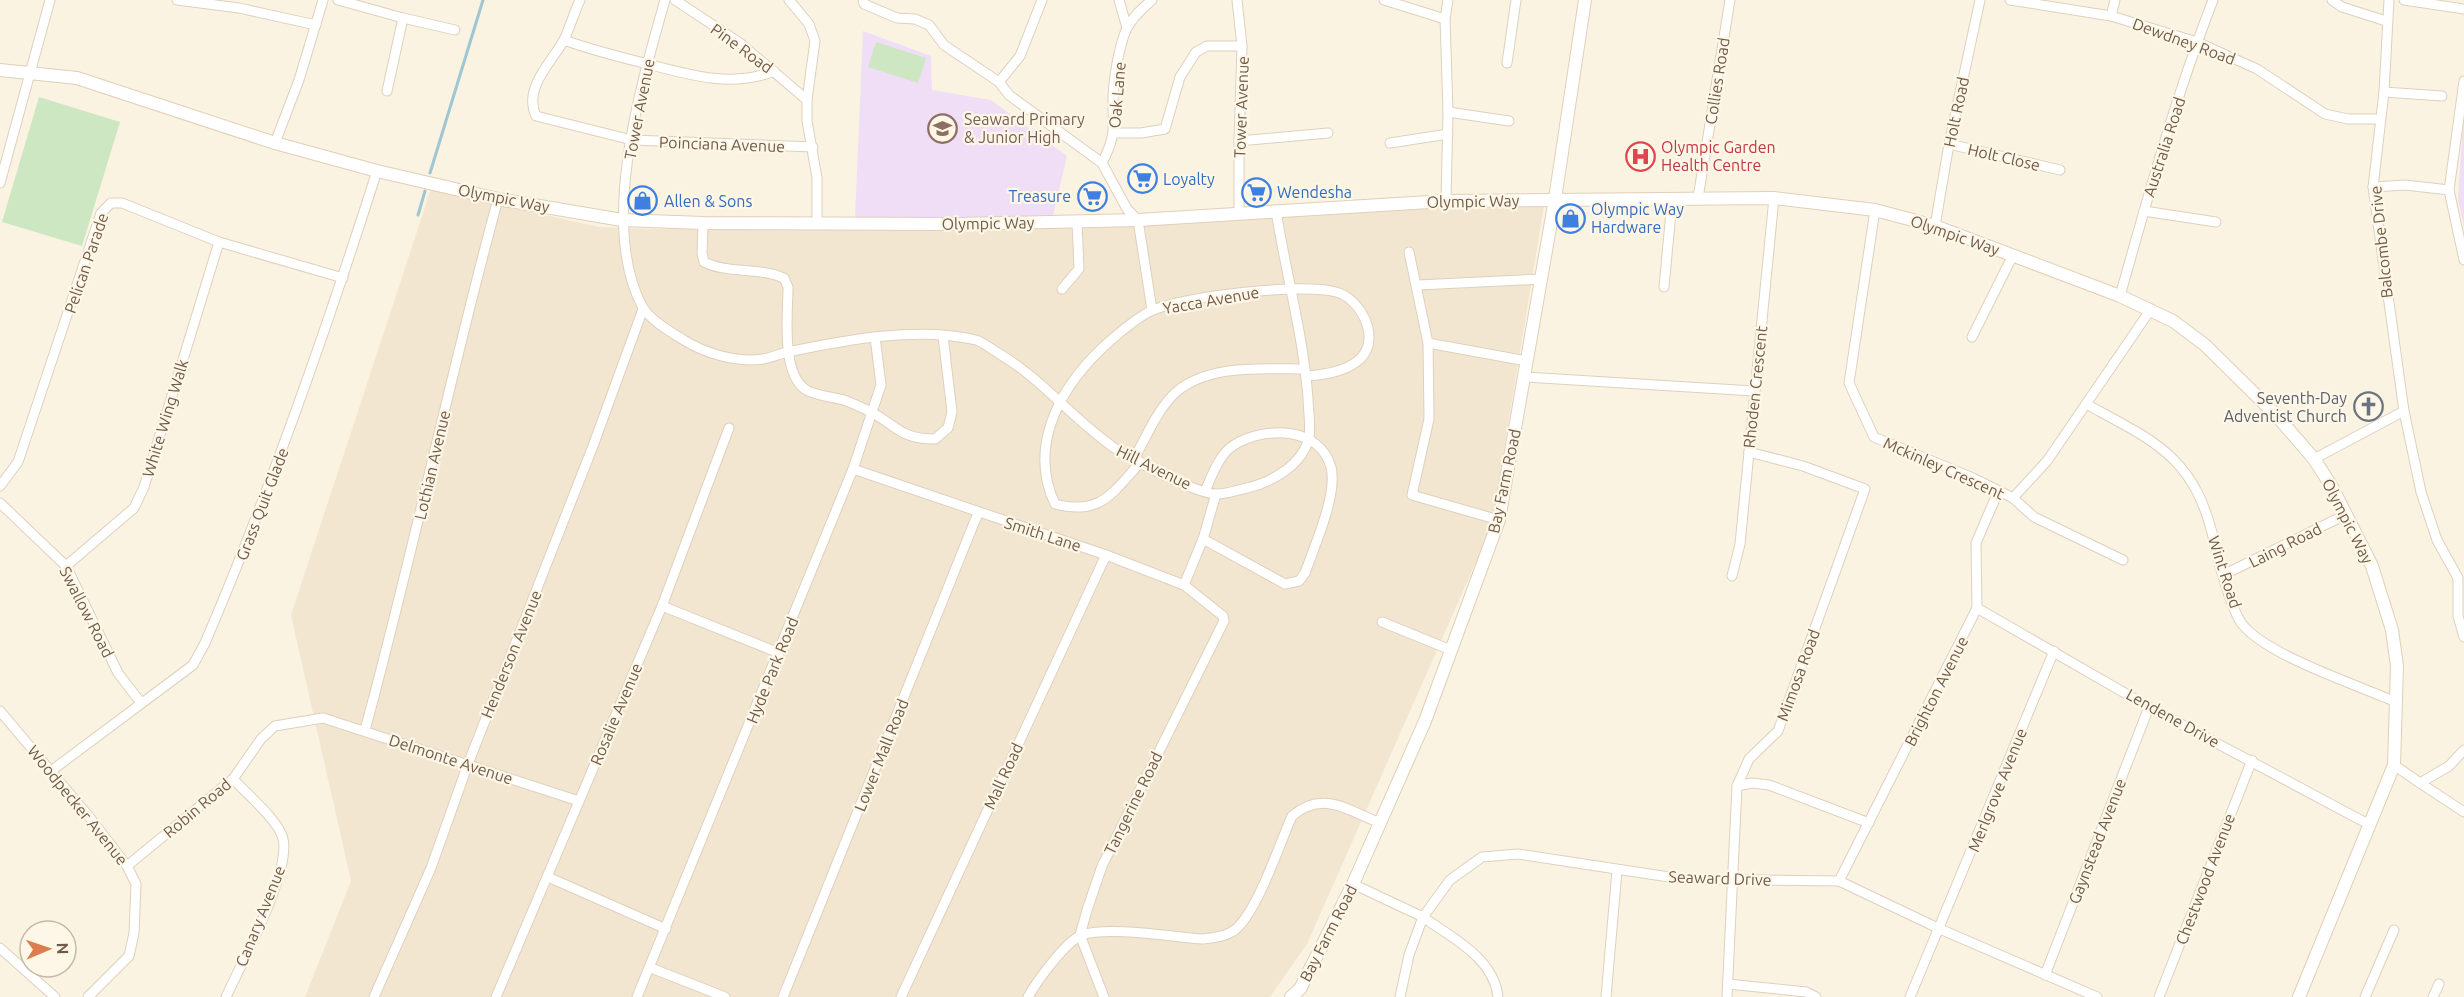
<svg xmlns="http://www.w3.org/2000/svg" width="2464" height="997" font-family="Ubuntu,sans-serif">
  <rect width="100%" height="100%" fill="#faf3e1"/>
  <polygon fill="#f2e6d0" points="431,189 599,227 652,229 996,230 1135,226 1365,210 1544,206 1491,528 1307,944 1270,997 305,997 351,881 291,615"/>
  <g fill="#f0def6">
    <polygon points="863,31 931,56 932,90 991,100 1067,156 1053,216 855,219"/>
    <polygon points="2464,110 2464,227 2458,199"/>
  </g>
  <g fill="#cce7c1">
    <polygon points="876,42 926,58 918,83 868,67"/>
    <polygon points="39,97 120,122 82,246 2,222"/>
  </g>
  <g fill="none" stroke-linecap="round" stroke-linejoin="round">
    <g stroke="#9ec6d3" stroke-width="3">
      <polyline points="430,173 483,0"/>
      <polyline points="418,215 425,191"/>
    </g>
    <defs>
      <g id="street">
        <polyline points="177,0 239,8 316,25"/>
        <polyline points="338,0 403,18 387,91"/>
        <path d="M580 0C574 13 570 27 564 40 551 63 523 88 536 116L632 140 813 147"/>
        <path d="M665 0C641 85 599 224 642 306 649 319 669 331 682 339 704 353 736 363 763 359 771 358 779 354 788 352 845 340 918 326 976 340 983 342 991 349 998 353 1042 379 1069 415 1109 444 1127 458 1193 492 1215 494 1224 495 1237 490 1247 488 1272 482 1303 465 1309 437 1311 425 1308 409 1308 398 1303 334 1286 274 1276 211"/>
        <polyline points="675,0 740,43 807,100"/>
        <polyline points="789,0 809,24 815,41 807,100 807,121 817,178 817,224"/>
        <polyline points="863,0 864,4 897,18 915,19 929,25 944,45 999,82 1009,95 1102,163 1127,209 1138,220 1152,310"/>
        <polyline points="1119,0 1127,28"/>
        <polyline points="1237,0 1242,46 1239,141 1239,214"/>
        <polyline points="1384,0 1445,19"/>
        <polyline points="2010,0 2111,16 2197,42 2257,69 2325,114 2348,119 2380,119"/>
        <polyline points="2332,0 2342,7 2386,21"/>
        <polyline points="2389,0 2384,92 2373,187 2404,411 2421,492 2437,540 2458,578 2458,616 2464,637"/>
        <polyline points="2404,0 2464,9"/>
        <polyline points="2111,16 2115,0"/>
        <polyline points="403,18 455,30"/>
        <path d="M564 40C592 50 619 57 648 64 689 75 733 88 774 71"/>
        <polyline points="1507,63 1516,0"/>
        <polyline points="2464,81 2449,190 2464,260"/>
        <polyline points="999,82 1020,56 1042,0"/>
        <polyline points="2384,92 2442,96"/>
        <polyline points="1448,112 1509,121"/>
        <polyline points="1114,133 1141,133 1165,129 1180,77 1196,52 1207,46 1242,46"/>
        <polyline points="1239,141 1328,133"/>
        <polyline points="275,143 299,80 323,0"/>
        <polyline points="1390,143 1448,134"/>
        <polyline points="1949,144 2060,170"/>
        <path d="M1102 163C1116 136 1113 129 1113 101 1113 81 1119 45 1127 28 1133 16 1143 8 1152 0"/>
        <polyline points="0,183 50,0"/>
        <polyline points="2373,187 2405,185 2449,190"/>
        <polyline points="1698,198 1730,0"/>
        <polyline points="1446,201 1448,112 1445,19 1448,0"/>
        <polyline points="1875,210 1849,383 1874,437 1973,478 2013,498 2047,461 2151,309"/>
        <polyline points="2144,211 2216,222"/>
        <path d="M703 223 702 253 704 262C728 274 759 267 784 278L788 287C788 313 780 376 808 391 819 396 832 397 844 400 852 403 861 407 869 411 897 425 899 439 935 439L948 428 952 412 943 336"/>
        <polyline points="1935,226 1949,144 1980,0"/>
        <polyline points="1409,252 1428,343 1429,419 1412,495 1499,520"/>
        <polyline points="1418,285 1542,279"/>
        <polyline points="1664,287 1672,201"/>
        <polyline points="1062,289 1079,269 1077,222"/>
        <path d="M2120 296C2148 196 2176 96 2213 0"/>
        <polyline points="1972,337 2013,255"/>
        <polyline points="1428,343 1527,361"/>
        <polyline points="1525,377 1754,391"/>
        <path d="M2086 404C2156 442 2195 457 2214 541 2218 561 2231 609 2242 624 2266 655 2357 685 2396 702"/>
        <path d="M1134 459C1145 439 1156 413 1172 396 1204 363 1263 369 1305 369"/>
        <polyline points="2314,459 2404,411"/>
        <path d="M1141 462C1112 493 1101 516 1055 504 1026 442 1064 381 1111 340 1123 330 1136 318 1151 311 1183 296 1302 283 1336 292 1360 298 1381 337 1361 358 1348 371 1324 375 1306 376"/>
        <polyline points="853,469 1106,555 1184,585 1223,616 1224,621 1102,866 1087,910 1080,935 1104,997"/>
        <polyline points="0,486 18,462 101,213 111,203 122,203 219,242 343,278"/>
        <polyline points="2013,498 2034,517 2123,560"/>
        <polyline points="0,503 66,566 118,673 141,703"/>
        <path d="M1203 539 1285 584 1299 581 1305 573C1314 547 1338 494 1331 467 1319 426 1265 426 1234 445 1219 454 1212 476 1205 491"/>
        <polyline points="66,566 134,508 144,487 219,242"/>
        <polyline points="2223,575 2347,514"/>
        <polyline points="1732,576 1740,544 1774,198"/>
        <polyline points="1184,585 1203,539 1216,494"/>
        <polyline points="662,606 779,653"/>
        <polyline points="1977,608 2149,707 2370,825"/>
        <polyline points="1382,622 1451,650"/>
        <polyline points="0,711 91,819 127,866 136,884 134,933 129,956 88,997"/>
        <path d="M365 730C413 554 450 375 498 199"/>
        <polyline points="2394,765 2420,783 2449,766 2464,750"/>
        <path d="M51 771 193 665 205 643C271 489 326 331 377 171"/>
        <polyline points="2420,783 2464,812"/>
        <polyline points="1737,786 1752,783 1769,785 1869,823"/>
        <polyline points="127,866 233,779 261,739 275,726 323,718 579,801"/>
        <polyline points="548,877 666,929"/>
        <polyline points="1839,881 1977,608 1976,543 1998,492"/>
        <polyline points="1353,884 1423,917 1450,880 1482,857 1518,854 1682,879 1839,881 1940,929 2097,997"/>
        <polyline points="0,948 55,997"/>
        <polyline points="651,968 725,997"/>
        <polyline points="2045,975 2149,707"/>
        <polyline points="1728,984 1806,992 1816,997"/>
        <path d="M226 997C241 964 291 872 283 839 280 822 246 793 233 779"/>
        <polyline points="374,997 431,868 468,764 593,446 643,309"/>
        <polyline points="496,997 662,606 729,428"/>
        <polyline points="637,997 853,469 881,385 875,337"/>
        <polyline points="783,997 978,513"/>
        <polyline points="901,997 1106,555"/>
        <path d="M1028 997C1037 981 1066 941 1082 935 1107 926 1174 937 1203 939 1214 938 1229 936 1237 928 1259 907 1279 845 1292 816 1323 790 1347 810 1380 823"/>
        <path d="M1400 997 1409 955 1423 917C1452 938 1494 958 1498 997"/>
        <polyline points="1606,997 1617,871"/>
        <polyline points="1727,997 1737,786 1749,759 1778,731 1865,489 1803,466 1749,452"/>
        <polyline points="1910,997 2054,651"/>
        <polyline points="2159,997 2252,760"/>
        <polyline points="2365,997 2394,930"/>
        <polyline points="2433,997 2439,984"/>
      </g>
      <g id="secondary">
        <polyline points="0,70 77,78 275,143 377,171 498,199 622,220 703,223 956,224 1138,220 1446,201 1774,198 1875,210 1935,226 2120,296 2173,321 2205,345 2276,415 2314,459 2332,487 2372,566 2392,630 2397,666 2394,765 2299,997"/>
        <polyline points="1291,997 1300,989 1353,884 1425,721 1499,520 1555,199 1585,0"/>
      </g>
    </defs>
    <use href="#street" stroke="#ded0be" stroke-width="11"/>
    <use href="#secondary" stroke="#e0cfb9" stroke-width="14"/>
    <use href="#street" stroke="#fff" stroke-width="9"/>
    <use href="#secondary" stroke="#fff" stroke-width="12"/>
  </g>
  <defs>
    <symbol id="school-ring" viewBox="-11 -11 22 22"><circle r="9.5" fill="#fef7e7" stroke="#8d6e63" stroke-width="1.5"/><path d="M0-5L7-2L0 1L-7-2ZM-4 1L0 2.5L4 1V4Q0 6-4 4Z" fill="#8d6e63"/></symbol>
    <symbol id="hospital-ring" viewBox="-11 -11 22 22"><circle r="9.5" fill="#fef7e7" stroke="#e0444e" stroke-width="1.5"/><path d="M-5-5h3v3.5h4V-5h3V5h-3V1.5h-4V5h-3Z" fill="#e0444e"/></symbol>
    <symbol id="supermarket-ring" viewBox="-11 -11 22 22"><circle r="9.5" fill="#fef7e7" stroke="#3f7fe0" stroke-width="1.5"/><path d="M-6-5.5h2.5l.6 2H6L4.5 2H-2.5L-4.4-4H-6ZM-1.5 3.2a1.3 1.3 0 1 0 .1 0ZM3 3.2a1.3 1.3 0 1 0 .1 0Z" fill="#3f7fe0"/></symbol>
    <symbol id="shop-ring" viewBox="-11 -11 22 22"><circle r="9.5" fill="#fef7e7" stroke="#3f7fe0" stroke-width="1.5"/><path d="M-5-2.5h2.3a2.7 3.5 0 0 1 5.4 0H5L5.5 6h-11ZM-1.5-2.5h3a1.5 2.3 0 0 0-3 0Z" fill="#3f7fe0"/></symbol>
    <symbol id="church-ring" viewBox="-11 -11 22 22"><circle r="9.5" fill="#fef7e7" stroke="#6b7280" stroke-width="1.5"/><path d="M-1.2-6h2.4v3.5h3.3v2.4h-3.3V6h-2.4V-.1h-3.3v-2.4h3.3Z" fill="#6b7280"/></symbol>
  </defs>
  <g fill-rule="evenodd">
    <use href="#school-ring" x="926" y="112" width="33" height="33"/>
    <use href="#hospital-ring" x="1624" y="140" width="33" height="33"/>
    <use href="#supermarket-ring" x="1126" y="162" width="33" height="33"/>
    <use href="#supermarket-ring" x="1240" y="176" width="33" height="33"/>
    <use href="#supermarket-ring" x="1076" y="180" width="33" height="33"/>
    <use href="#shop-ring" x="626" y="184" width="33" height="33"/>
    <use href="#shop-ring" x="1554" y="202" width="33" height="33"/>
    <use href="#church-ring" x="2352" y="390" width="33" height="33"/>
  </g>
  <g text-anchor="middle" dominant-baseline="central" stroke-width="4.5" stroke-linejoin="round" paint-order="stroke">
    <g font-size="16" fill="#705b4a" stroke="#fef7e7">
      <text transform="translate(2184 41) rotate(20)">Dewdney Road</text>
      <text transform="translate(742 48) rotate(36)">Pine Road</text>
      <text transform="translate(1717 81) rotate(-81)">Collies Road</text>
      <text transform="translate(1117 95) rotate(-85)">Oak Lane</text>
      <text transform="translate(1241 107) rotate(-88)">Tower Avenue</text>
      <text transform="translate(639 109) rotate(-79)">Tower Avenue</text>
      <text transform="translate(1956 112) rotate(-78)">Holt Road</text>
      <text transform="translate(722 144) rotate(2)">Poinciana Avenue</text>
      <text transform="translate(2164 147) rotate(-72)">Australia Road</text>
      <text transform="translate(2004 157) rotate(13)">Holt Close</text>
      <text transform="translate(504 198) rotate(11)">Olympic Way</text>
      <text transform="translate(1473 201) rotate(-1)">Olympic Way</text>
      <text transform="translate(988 223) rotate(-1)">Olympic Way</text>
      <text transform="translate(1955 235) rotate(19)">Olympic Way</text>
      <text transform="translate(2381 242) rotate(-96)">Balcombe Drive</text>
      <text transform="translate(86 263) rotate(-71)">Pelican Parade</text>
      <text transform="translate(1211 300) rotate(-10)">Yacca Avenue</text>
      <text transform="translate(1755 387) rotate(-84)">Rhoden Crescent</text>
      <text transform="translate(165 418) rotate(-73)">White Wing Walk</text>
      <text transform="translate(432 465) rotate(-77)">Lothian Avenue</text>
      <text transform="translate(1154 467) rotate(26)">Hill Avenue</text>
      <text transform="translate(1944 468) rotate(24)">Mckinley Crescent</text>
      <text transform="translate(1504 481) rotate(-78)">Bay Farm Road</text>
      <text transform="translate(262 504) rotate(-69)">Grass Quit Glade</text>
      <text transform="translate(2348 521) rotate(63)">Olympic Way</text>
      <text transform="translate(1043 534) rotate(18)">Smith Lane</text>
      <text transform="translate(2285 545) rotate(-27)">Laing Road</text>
      <text transform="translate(2225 572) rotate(72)">Wint Road</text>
      <text transform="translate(87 612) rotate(63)">Swallow Road</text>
      <text transform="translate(511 654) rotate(-68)">Henderson Avenue</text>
      <text transform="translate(772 670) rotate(-68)">Hyde Park Road</text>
      <text transform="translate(1798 675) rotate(-70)">Mimosa Road</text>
      <text transform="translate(1936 691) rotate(-63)">Brighton Avenue</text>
      <text transform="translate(616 714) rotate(-67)">Rosalie Avenue</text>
      <text transform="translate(2173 718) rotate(29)">Lendene Drive</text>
      <text transform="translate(881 755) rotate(-68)">Lower Mall Road</text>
      <text transform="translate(451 759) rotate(18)">Delmonte Avenue</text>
      <text transform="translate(1003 776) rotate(-65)">Mall Road</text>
      <text transform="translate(1997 790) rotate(-68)">Merlgrove Avenue</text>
      <text transform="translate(1133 803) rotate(-64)">Tangerine Road</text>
      <text transform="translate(78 805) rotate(51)">Woodpecker Avenue</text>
      <text transform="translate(197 808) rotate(-40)">Robin Road</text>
      <text transform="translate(2097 841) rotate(-69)">Gaynstead Avenue</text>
      <text transform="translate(1720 878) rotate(2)">Seaward Drive</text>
      <text transform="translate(2205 879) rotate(-69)">Chestwood Avenue</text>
      <text transform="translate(260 916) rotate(-68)">Canary Avenue</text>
      <text transform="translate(1328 933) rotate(-63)">Bay Farm Road</text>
    </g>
    <g font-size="16" fill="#785e54" stroke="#fef7e7" text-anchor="start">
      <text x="964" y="119">Seaward Primary<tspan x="964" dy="18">&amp; Junior High</tspan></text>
    </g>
    <g font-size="16" fill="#be3a42" stroke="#fef7e7" text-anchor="start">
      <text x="1661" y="147">Olympic Garden<tspan x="1661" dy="18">Health Centre</tspan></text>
    </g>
    <g font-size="16" fill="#366cbe" stroke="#fef7e7" text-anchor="start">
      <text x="1163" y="179">Loyalty</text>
      <text x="1277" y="192">Wendesha</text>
      <text x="1071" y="196" text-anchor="end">Treasure</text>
      <text x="664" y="201">Allen &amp; Sons</text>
      <text x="1591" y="209">Olympic Way<tspan x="1591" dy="18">Hardware</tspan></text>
    </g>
    <g font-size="16" fill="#5b616d" stroke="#fef7e7" text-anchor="end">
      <text x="2347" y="398">Seventh-Day<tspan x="2347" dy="18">Adventist Church</tspan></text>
    </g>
  </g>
  <g transform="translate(48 949) rotate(88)"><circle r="28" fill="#fef7e7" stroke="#c5b9a8" stroke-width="1.5"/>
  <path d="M0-4.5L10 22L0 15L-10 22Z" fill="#de7c4d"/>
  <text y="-9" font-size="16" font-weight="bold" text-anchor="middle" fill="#705b4a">N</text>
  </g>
</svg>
